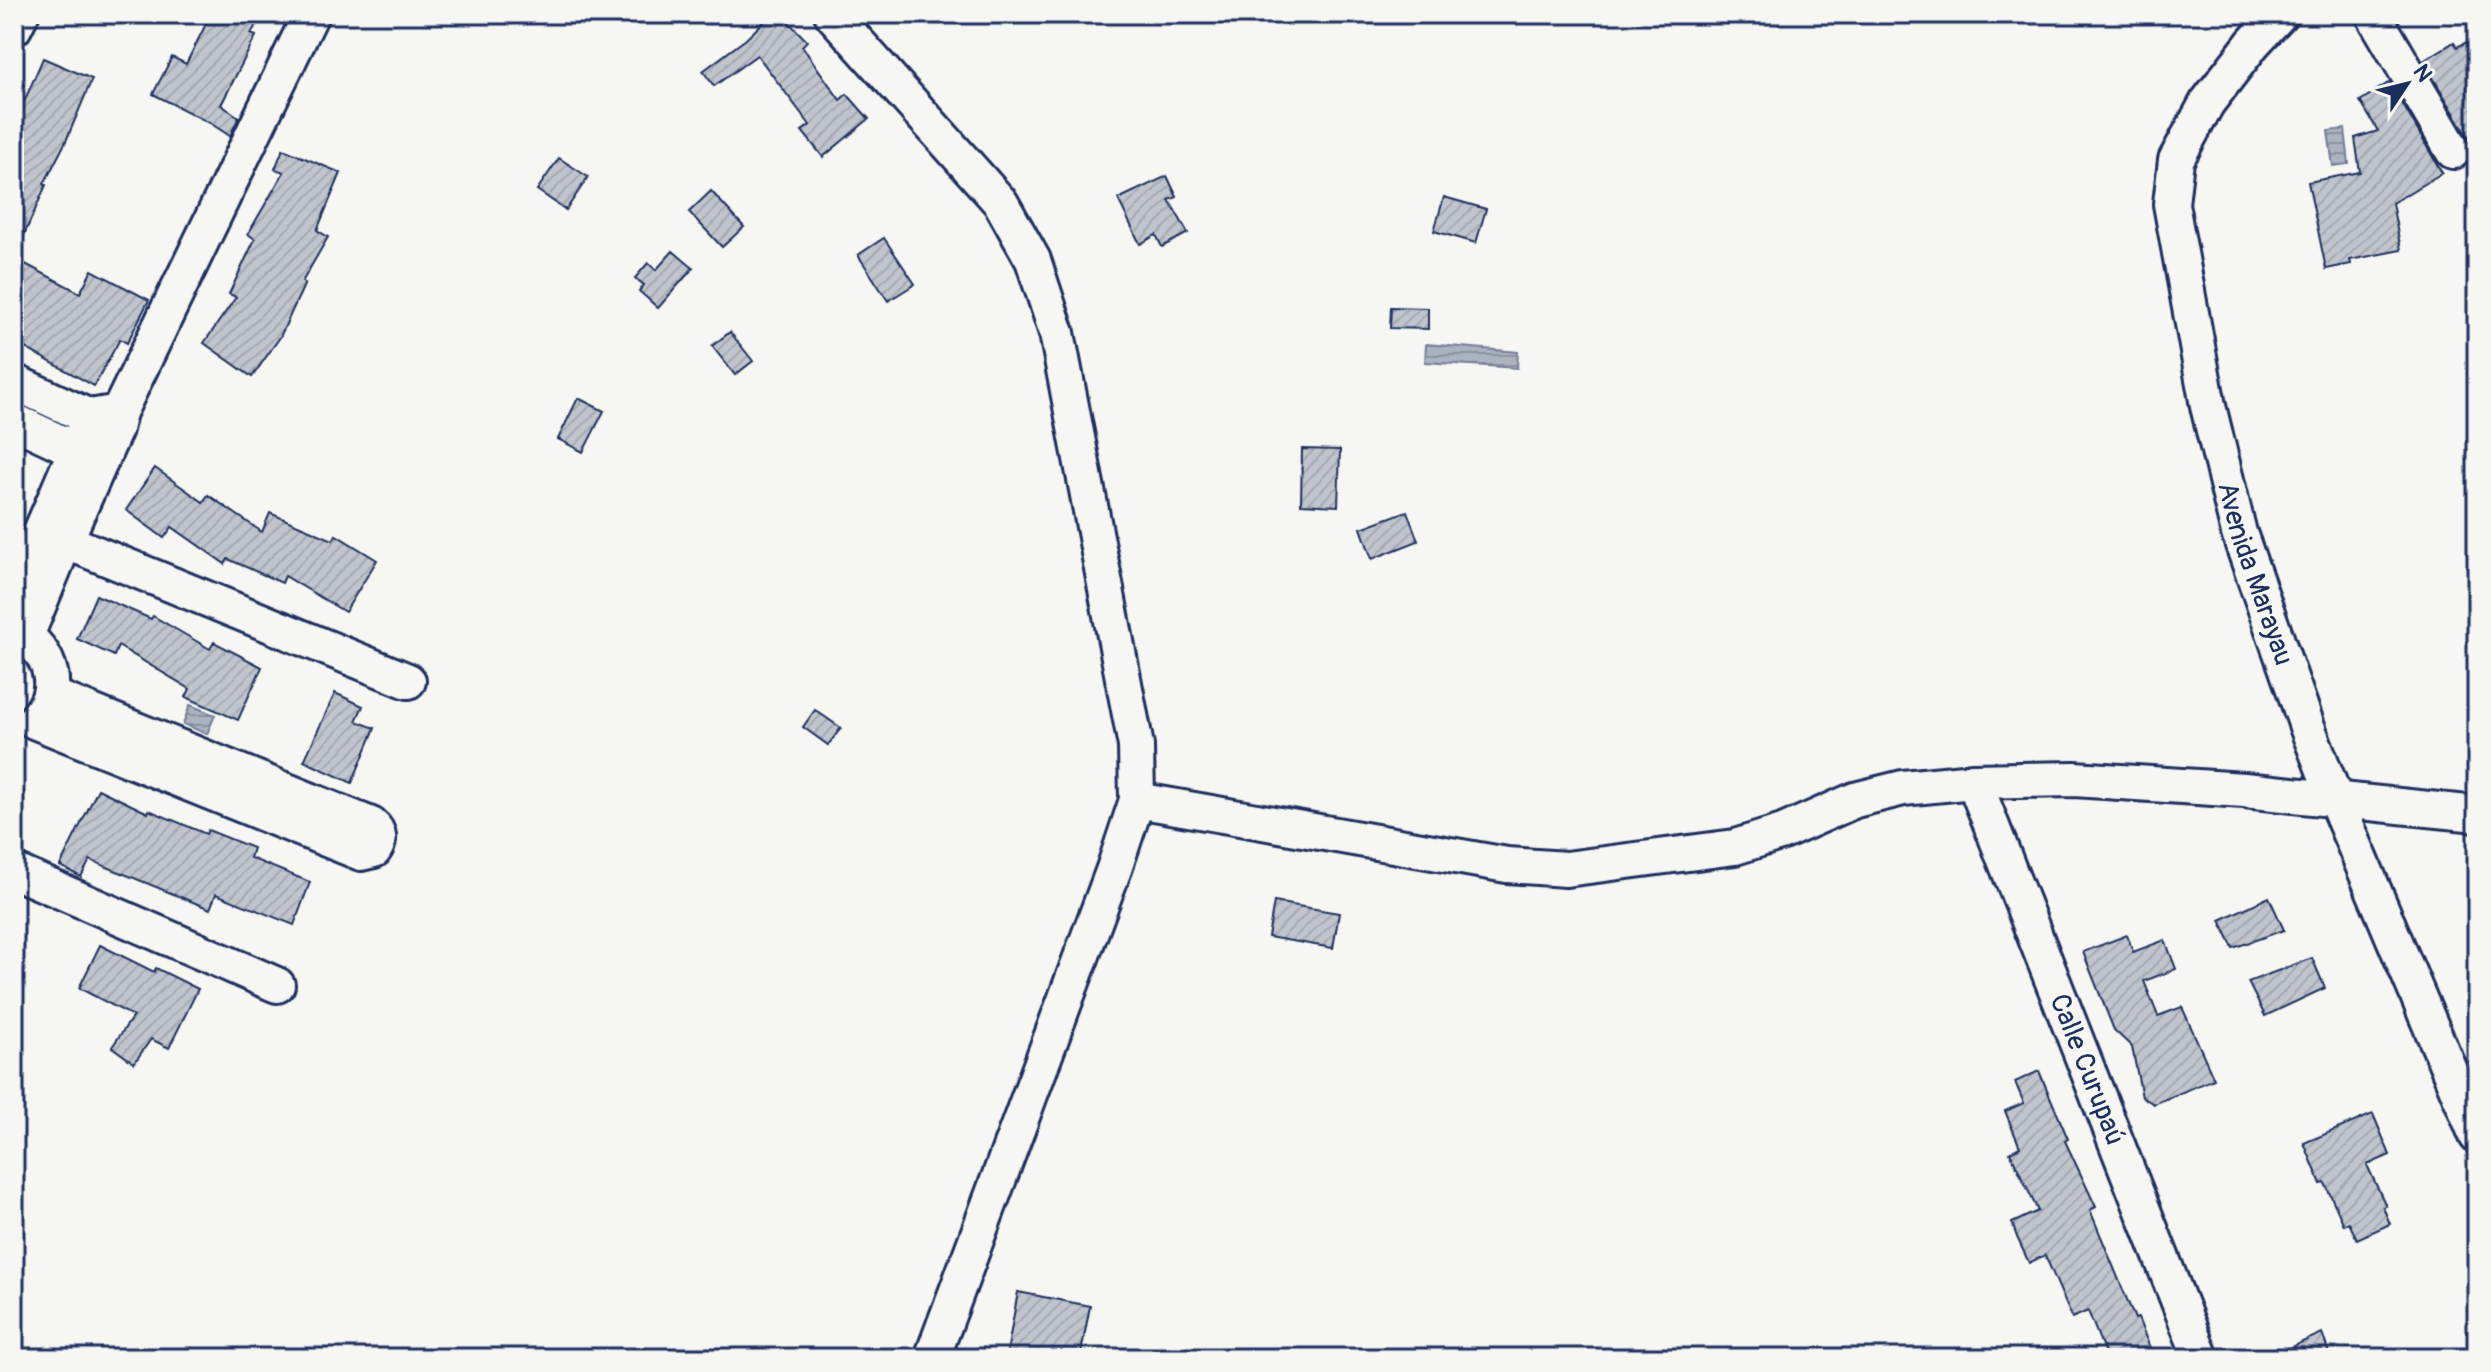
<svg xmlns="http://www.w3.org/2000/svg" width="2491" height="1372" font-family="Pangolin,sans-serif">
  <defs>
    <pattern id="water-rules" width="6" height="5" patternUnits="userSpaceOnUse" patternTransform="scale(2)"><rect width="6" height="5" fill="#abb2c0"/><path d="M0 2.5h6" fill="none" stroke="#8a919f"/></pattern>
    <pattern id="building-hatch" width="6" height="6" patternUnits="userSpaceOnUse" patternTransform="scale(2)"><rect width="6" height="6" fill="#c0c4cd"/><path d="M-1 1l2-2M0 6l6-6M5 7l2-2" fill="none" stroke="#a4a9b2"/></pattern>
  </defs>
  <rect width="100%" height="100%" fill="#f6f6f2"/>
  <filter id="ink" filterUnits="userSpaceOnUse"><feTurbulence type="fractalNoise" baseFrequency=".0125" numOctaves="2"/><feDisplacementMap in="SourceGraphic" scale="16" xChannelSelector="R" yChannelSelector="G"/><feConvolveMatrix kernelMatrix="1 2 1 2 8 2 1 2 1" color-interpolation-filters="sRGB"/></filter>
  <g filter="url(#ink)">
    <g fill="url(#water-rules)" stroke="#717e99" stroke-width="2">
      <polygon points="2345,129 2349,164 2333,166 2328,131"/>
      <polygon points="1426,344 1518,352 1517,368 1425,362"/>
      <polygon points="190,705 215,715 207,734 183,724"/>
    </g>
    <g fill="url(#building-hatch)" stroke="#1b2f5e" stroke-width="2">
      <polygon points="211,14 262,14 251,34 256,36 221,105 239,117 230,136 210,123 153,94 172,57 186,64"/>
      <polygon points="772,14 781,14 807,41 802,46 840,100 847,94 869,119 823,157 802,131 810,125 757,55 714,86 703,71 746,39"/>
      <polygon points="2477,37 2477,151 2423,61 2454,42 2457,47"/>
      <polygon points="43,58 92,79 66,141 44,184 46,185 14,258 14,125"/>
      <polygon points="2390,82 2442,173 2392,203 2401,250 2350,260 2351,264 2326,269 2308,182 2360,172 2355,138 2378,131 2360,101"/>
      <polygon points="283,149 341,173 317,230 328,237 302,282 305,283 280,337 252,377 204,343 236,297 229,294 255,239 248,234 284,172 275,169"/>
      <polygon points="559,158 588,177 566,210 537,190"/>
      <polygon points="1167,176 1177,197 1169,200 1188,233 1162,247 1156,235 1140,244 1118,199"/>
      <polygon points="711,191 744,227 722,247 689,212"/>
      <polygon points="1444,197 1486,209 1476,243 1434,231"/>
      <polygon points="884,238 915,284 888,301 858,255"/>
      <polygon points="673,251 693,268 658,308 639,291 644,285 635,278 648,263 656,270"/>
      <polygon points="14,258 80,293 92,270 149,300 127,343 120,339 94,386 14,342"/>
      <polygon points="1391,307 1428,308 1428,329 1390,328"/>
      <polygon points="730,332 753,361 735,375 712,346"/>
      <polygon points="578,398 604,411 583,452 558,439"/>
      <polygon points="1302,449 1340,450 1338,506 1301,504"/>
      <polygon points="155,468 203,502 208,495 262,532 270,513 333,540 336,535 377,560 345,612 285,576 282,583 228,559 225,564 172,527 164,538 126,510"/>
      <polygon points="1407,511 1418,541 1372,559 1361,528"/>
      <polygon points="96,595 151,619 153,616 210,649 214,642 262,667 238,720 186,697 190,689 118,646 114,656 77,639"/>
      <polygon points="335,693 363,706 356,721 375,728 352,783 304,761"/>
      <polygon points="815,710 841,728 828,745 803,727"/>
      <polygon points="98,789 148,813 149,810 206,834 208,830 253,848 250,858 310,882 294,925 216,894 210,909 90,860 81,877 60,866"/>
      <polygon points="2269,897 2284,930 2233,948 2220,920"/>
      <polygon points="1274,902 1339,913 1333,948 1268,937"/>
      <polygon points="2127,935 2133,952 2165,940 2176,969 2144,981 2158,1016 2182,1007 2214,1079 2154,1104 2142,1097 2132,1047 2114,1030 2083,952"/>
      <polygon points="100,945 154,972 156,968 198,989 169,1048 151,1039 134,1063 112,1047 133,1016 79,988"/>
      <polygon points="2312,958 2325,988 2265,1016 2248,982"/>
      <polygon points="2039,1071 2068,1139 2065,1141 2096,1207 2090,1210 2135,1319 2138,1318 2154,1358 2107,1358 2088,1311 2072,1318 2045,1255 2029,1263 2017,1237 2012,1223 2038,1211 2010,1152 2020,1147 2005,1111 2024,1103 2015,1082"/>
      <polygon points="2373,1114 2390,1155 2367,1165 2386,1206 2383,1207 2390,1224 2357,1239 2349,1223 2344,1225 2325,1183 2321,1184 2304,1143"/>
      <polygon points="1018,1292 1090,1306 1080,1358 1006,1358"/>
      <polygon points="2322,1333 2329,1353 2315,1358 2267,1358"/>
    </g>
    <g fill="none" stroke-linecap="round" stroke-linejoin="round">
      <defs>
        <g id="minor">
          <polyline points="832,14 1001,203 1033,260 1057,333 1136,746 1137,800 1114,869 932,1358"/>
          <path id="s1" d="M2280 14 2253 43 2207 103 2176 160 2171 204 2187 291 2208 406 2239 533 2308 729 2336 801 2477 1136"/>
          <polyline points="2373,14 2453,151"/>
          <polyline points="14,28 21,14"/>
          <polyline points="14,382 111,427"/>
          <polyline points="14,421 97,460"/>
          <polyline points="65,541 408,681"/>
          <polyline points="14,595 90,417 119,412"/>
          <path d="M14 630C46 644 65 685 39 715"/>
          <polyline points="26,636 65,541 115,429 119,412 311,14"/>
          <path d="M34 721 361 853 374 850C380 841 380 832 371 825L50 695"/>
          <path id="s2" d="M1974 781 2201 1358"/>
          <polyline points="1137,800 1507,865 1566,869 1735,847 1783,832 1855,800 1903,788 1974,781 2074,779 2244,790 2477,814"/>
          <polyline points="14,871 277,985"/>
        </g>
      </defs>
      <use href="#minor" stroke="#1b2f5e" stroke-width="40"/>
      <polyline stroke="#1b2f5e" stroke-width="4" stroke-dasharray="8 6" stroke-linecap="butt" points="14,458 17,460 21,480 14,488"/>
      <use href="#minor" stroke="#f6f6f2" stroke-width="34"/>
    </g>
  </g>
  <g text-anchor="middle" dominant-baseline="central" stroke-width="8" stroke-linejoin="round" paint-order="stroke">
    <g font-size="28" fill="#1b2f5e" stroke="#f6f6f2">
      <text stroke="none"><textPath href="#s1" startOffset="604">Avenida Marayau</textPath></text>
      <text stroke="none"><textPath href="#s2" startOffset="310">Calle Curupaú</textPath></text>
    </g>
  </g>
  <rect width="2491" height="1372" fill="none" stroke="#f6f6f2" stroke-width="48"/>
  <rect x="24" y="24" width="2443" height="1324" fill="none" stroke="#1b2f5e" stroke-width="3" filter="url(#ink)"/>
  <g transform="translate(2407 84) rotate(55)" stroke="#f6f6f2" stroke-width="6" paint-order="stroke">
  <path d="M0-6L14 30L0 20L-14 30Z" fill="#1b2f5e"/>
  <text y="-12" font-size="22" font-weight="bold" text-anchor="middle" fill="#1b2f5e">N</text>
  </g>
</svg>
